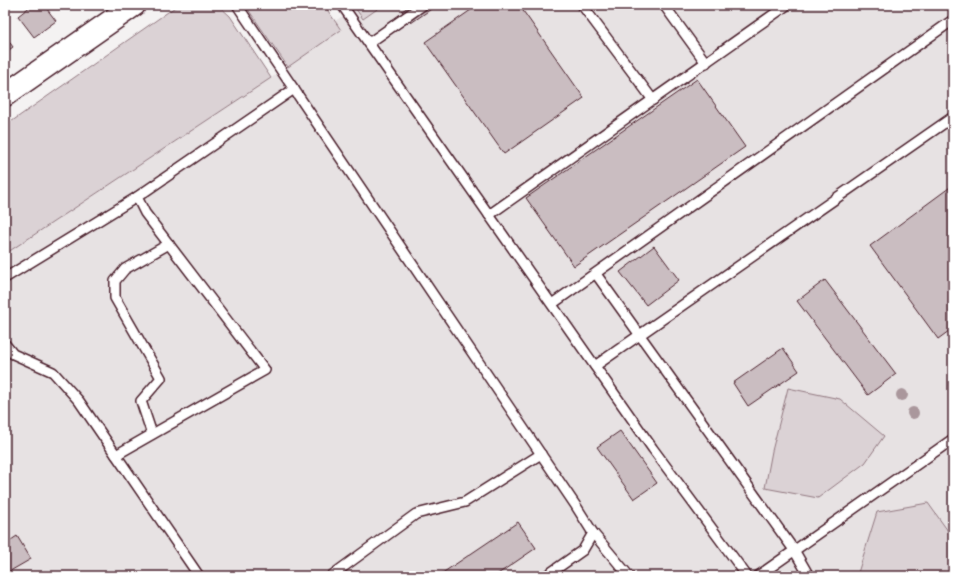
<svg xmlns="http://www.w3.org/2000/svg" width="958" height="581" font-family="'Indie Flower',sans-serif">
  <rect width="100%" height="100%" fill="#f4f2f2"/>
  <filter id="ink" filterUnits="userSpaceOnUse"><feTurbulence type="fractalNoise" baseFrequency=".025" numOctaves="2"/><feDisplacementMap in="SourceGraphic" scale="8" xChannelSelector="R" yChannelSelector="G"/><feConvolveMatrix kernelMatrix="1 2 1 2 8 2 1 2 1" color-interpolation-filters="sRGB"/></filter>
  <g filter="url(#ink)">
    <polygon fill="#e7e2e3" points="383,5 953,5 953,560 931,576 5,576 5,254 271,78 341,30 335,21 355,8 363,19"/>
    <g fill="#dbd2d5" stroke="#927880">
      <polygon points="178,5 218,5 230,16 271,78 5,254 5,126"/>
      <polygon points="245,5 324,5 341,30 288,67"/>
      <polygon points="353,5 383,5 363,19"/>
      <polygon points="788,388 840,399 884,436 865,463 818,498 765,488 772,451"/>
      <polygon points="928,503 953,538 953,576 857,576 877,512"/>
    </g>
    <g fill="#cabdc1" stroke="#4a1f2b">
      <polygon points="32,5 44,5 56,21 34,37 18,16"/>
      <polygon points="411,5 437,5 411,23 402,11"/>
      <polygon points="478,5 519,5 584,98 504,154 425,42"/>
      <polygon points="5,36 13,47 5,53"/>
      <polygon points="697,79 745,147 574,266 526,198"/>
      <polygon points="953,185 953,328 938,339 870,246"/>
      <polygon points="654,246 679,280 646,305 620,272"/>
      <polygon points="825,280 896,374 868,395 797,301"/>
      <polygon points="783,348 799,371 748,406 733,383"/>
      <polygon points="620,431 657,483 634,499 597,447"/>
      <polygon points="518,522 536,548 495,576 438,576"/>
      <polygon points="17,536 31,559 5,574 5,544"/>
    </g>
    <g fill="none" stroke-linecap="round" stroke-linejoin="round">
      <defs>
        <g id="service">
          <polyline points="237,5 576,506 593,533 629,576"/>
          <polyline points="342,5 653,449 747,576"/>
          <polyline points="582,5 653,100"/>
          <polyline points="664,5 706,63"/>
          <polyline points="369,43 423,5"/>
          <polyline points="489,215 787,5"/>
          <polyline points="596,274 794,550 809,576"/>
          <polyline points="5,278 137,197"/>
          <polyline points="552,304 953,20"/>
          <polyline points="5,344 13,354 53,372 79,401 116,455"/>
          <polyline points="595,366 953,117"/>
          <polyline points="152,434 141,401 161,378 115,298 115,281 125,269 169,244"/>
          <polyline points="199,576 116,455 265,370 145,213 137,197 294,89"/>
          <polyline points="331,576 416,514 465,502 541,454"/>
          <polyline points="546,576 583,550 593,533"/>
          <polyline points="758,576 953,439"/>
        </g>
        <polyline id="tertiary" points="5,95 134,5"/>
      </defs>
      <use href="#service" stroke="#4a1f2b" stroke-width="12"/>
      <use href="#tertiary" stroke="#4a1f2b" stroke-width="25"/>
      <use href="#service" stroke="#fff" stroke-width="9"/>
      <use href="#tertiary" stroke="#fff" stroke-width="22"/>
    </g>
    <g fill="#aa979c">
      <circle cx="902" cy="395" r="6"/>
      <circle cx="913" cy="413" r="6"/>
    </g>
  </g>
  <rect width="958" height="581" fill="none" stroke="#fff" stroke-width="20"/>
  <rect x="10" y="10" width="938" height="561" fill="none" stroke="#4a1f2b" stroke-width="1.5" filter="url(#ink)"/>
</svg>
